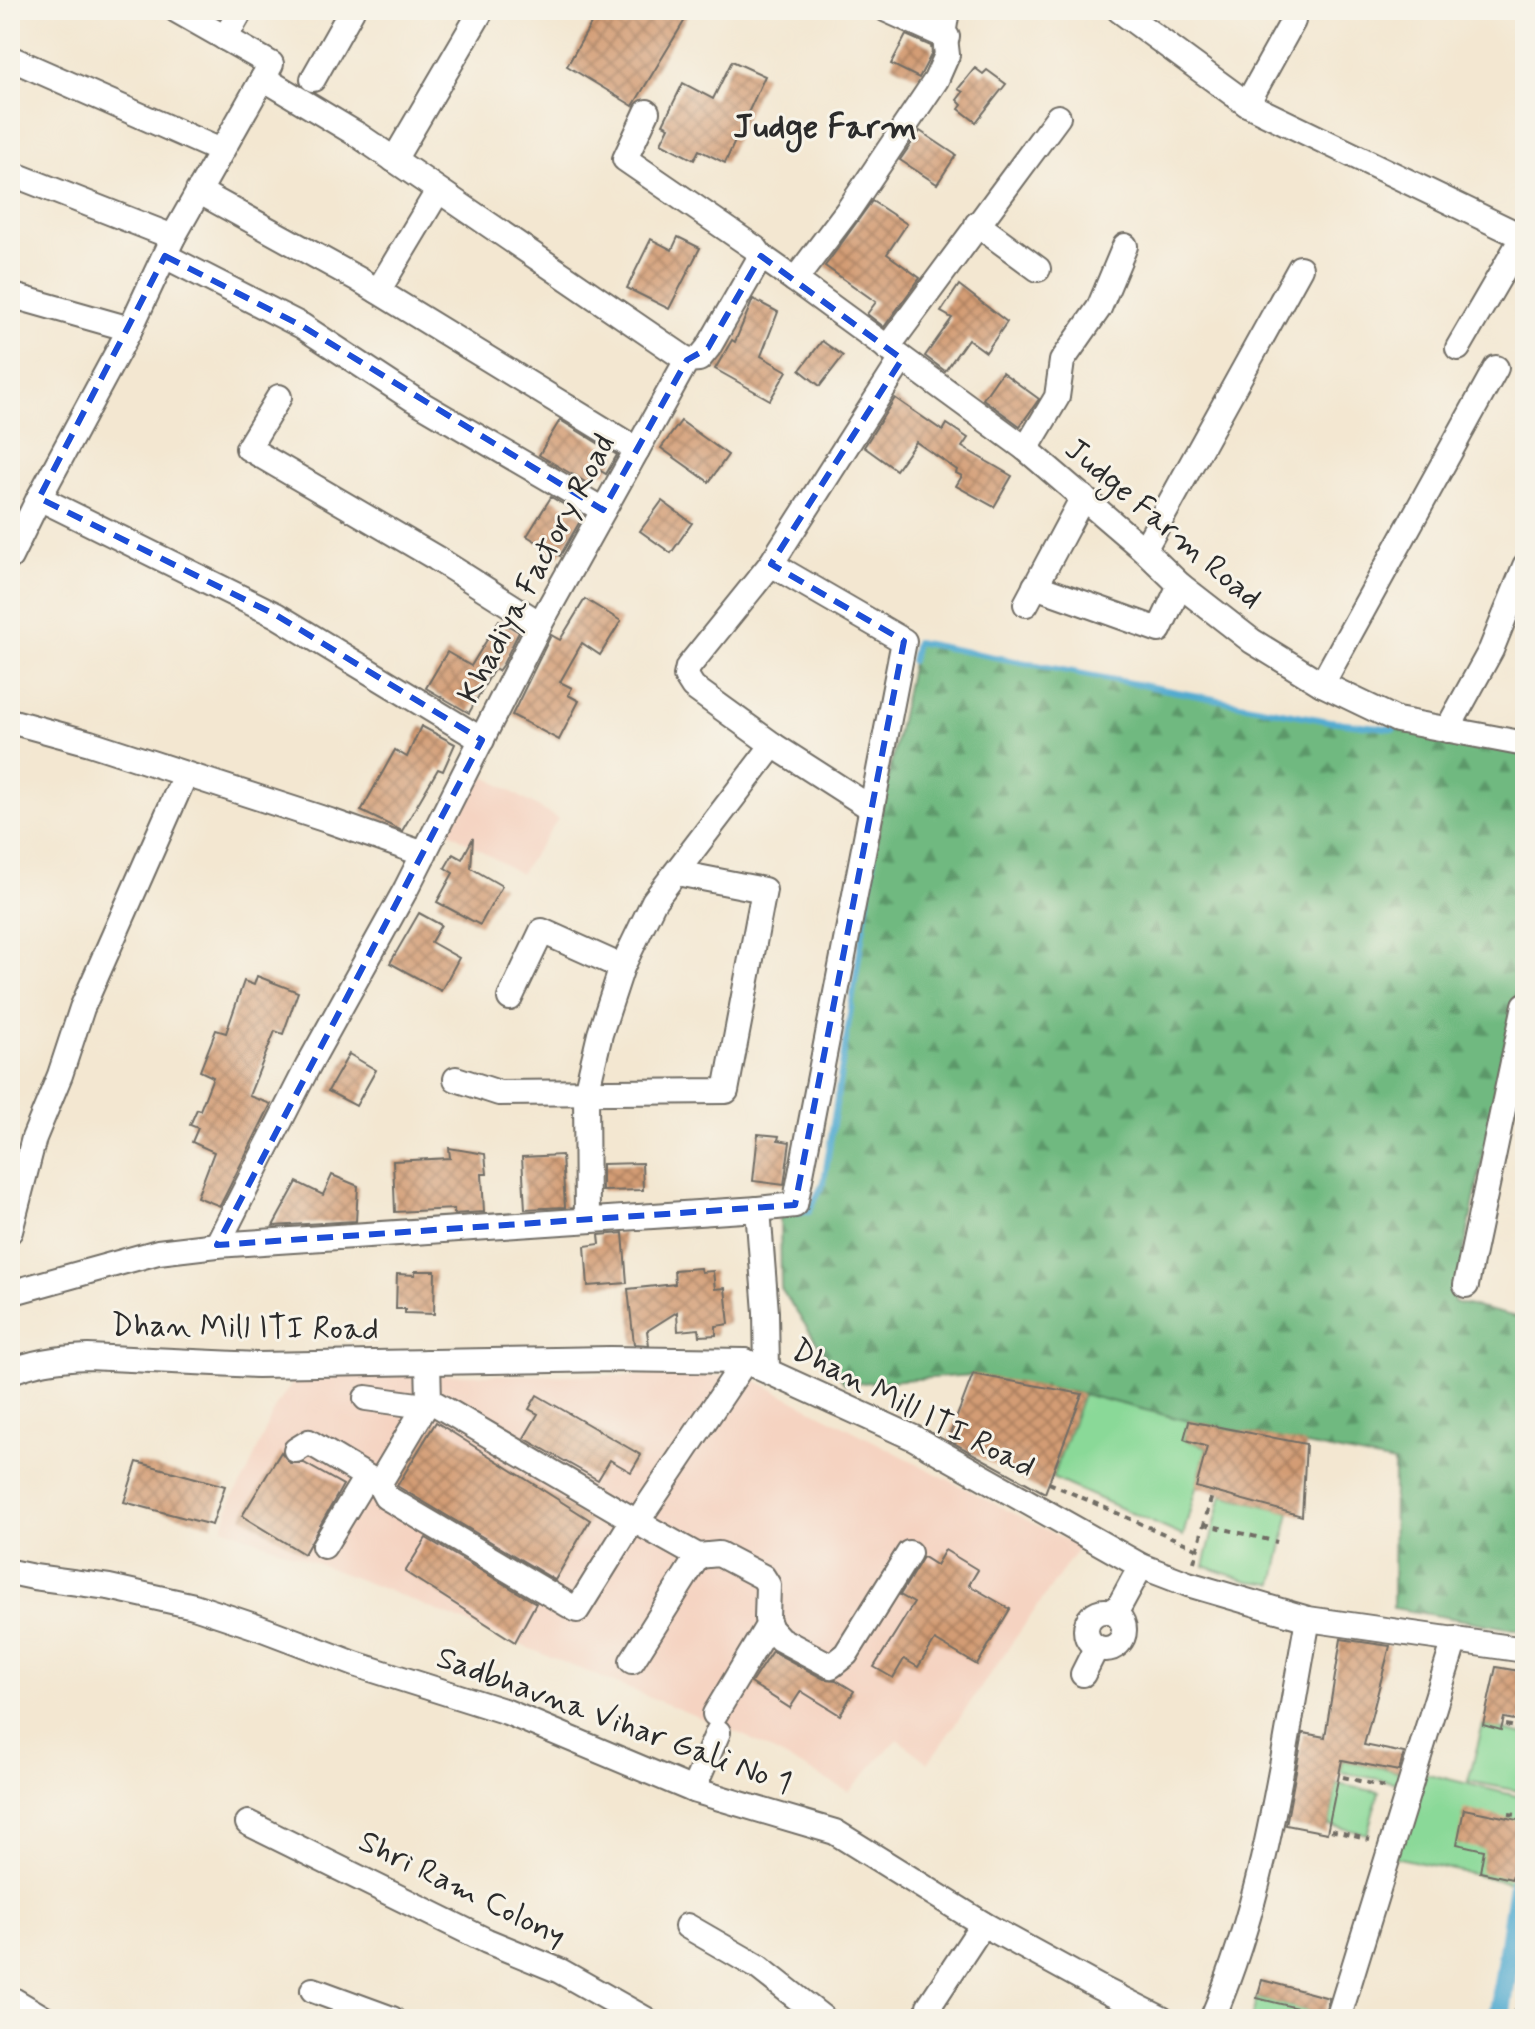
<svg xmlns="http://www.w3.org/2000/svg" width="1535" height="2029" font-family="Mynerve,sans-serif">
  <defs>
    <pattern id="forest-firs" width="22" height="20" patternUnits="userSpaceOnUse" patternTransform="scale(2)"><rect width="22" height="20" fill="#6fb980"/><path d="M5 1l3.5 6h-7zM16 11l3.5 6h-7z" fill="#5b9769"/></pattern>
    <pattern id="building-cross-hatch" width="8" height="8" patternUnits="userSpaceOnUse" patternTransform="scale(2)"><rect width="8" height="8" fill="#d39c74"/><path d="M0 0l8 8M0 8l8-8" fill="none" stroke="#ab7f5f"/></pattern>
  </defs>
  <rect width="100%" height="100%" fill="#f7f3e8"/>
  <filter id="ink" filterUnits="userSpaceOnUse"><feTurbulence type="fractalNoise" baseFrequency=".0125" numOctaves="2"/><feDisplacementMap in="SourceGraphic" scale="16" xChannelSelector="R" yChannelSelector="G"/><feConvolveMatrix kernelMatrix="1 2 1 2 8 2 1 2 1" color-interpolation-filters="sRGB"/></filter>
  <filter id="wash" filterUnits="userSpaceOnUse"><feTurbulence type="fractalNoise" baseFrequency=".006" numOctaves="4" result="noise"/><feDisplacementMap in="SourceGraphic" scale="32" xChannelSelector="R" yChannelSelector="G"/><feGaussianBlur stdDeviation="1.8" result="paint"/><feColorMatrix in="noise" values="0 0 0 0 0 0 0 0 0 0 0 0 0 0 0 0 0 1.4 0 .05"/><feComposite in="paint" operator="in"/></filter>
  <g filter="url(#wash)">
    <rect width="100%" height="100%" fill="#f3e7d1"/>
    <g fill="#f5d3c1">
      <polygon points="478,772 558,819 520,874 447,830"/>
      <polygon points="299,1374 747,1376 1079,1547 928,1763 897,1739 849,1792 745,1736 386,1590 223,1527 232,1498 247,1474 275,1407"/>
    </g>
    <g fill="#8ad998" stroke="#5a8262" stroke-width="2">
      <polygon points="1083,1394 1189,1421 1184,1439 1207,1447 1183,1536 1052,1478"/>
      <polygon points="1222,1495 1290,1512 1274,1584 1248,1581 1204,1566"/>
      <polygon points="1483,1725 1525,1735 1524,1792 1468,1781"/>
      <polygon points="1342,1760 1402,1772 1399,1783 1340,1772"/>
      <polygon points="1420,1772 1525,1798 1523,1821 1511,1883 1395,1857"/>
      <polygon points="1337,1784 1379,1792 1367,1834 1329,1825"/>
      <polygon points="1257,1998 1313,2012 1311,2019 1251,2019"/>
    </g>
    <polygon fill="url(#forest-firs)" stroke="#4d7256" stroke-width="2" points="916,642 1329,721 1433,734 1525,755 1525,961 1522,960 1454,1302 1525,1319 1525,1631 1393,1608 1394,1463 1189,1421 1082,1394 973,1375 845,1384 781,1289 780,1217 809,1211 824,1182 882,809"/>
    <g fill="none" stroke-linecap="round" stroke-linejoin="round">
      <g stroke="#53abd0" stroke-width="6">
        <polyline points="912,661 916,642 1329,721 1394,729"/>
        <polyline points="799,1213 809,1211 824,1182 874,860"/>
      </g>
      <polyline stroke="#53abd0" stroke-width="22" points="1499,2019 1525,1844"/>
    </g>
    <g id="blocks">
      <g fill="url(#building-cross-hatch)">
        <polygon points="599,10 691,10 633,106 567,66"/>
        <polygon points="906,35 931,46 932,53 919,78 891,64"/>
        <polygon points="732,61 765,76 725,163 699,150 694,160 661,143 669,127 663,124 683,83 713,99"/>
        <polygon points="975,68 983,74 987,70 1006,84 976,122 959,109 962,105 957,100 963,92 958,89"/>
        <polygon points="920,131 956,155 937,184 900,160"/>
        <polygon points="872,201 907,224 887,254 920,278 884,327 867,314 876,302 825,266"/>
        <polygon points="678,237 700,248 669,309 627,288 651,239 672,250"/>
        <polygon points="959,285 1007,322 986,352 968,339 945,371 925,356 952,318 941,312"/>
        <polygon points="753,299 778,312 761,356 787,371 770,400 715,369 732,340 735,342"/>
        <polygon points="822,341 843,356 820,386 800,370"/>
        <polygon points="1002,372 1039,399 1020,426 983,399"/>
        <polygon points="895,398 943,431 947,424 968,438 962,447 1012,476 994,507 956,486 962,476 956,473 957,470 916,442 896,470 864,447"/>
        <polygon points="560,420 617,455 606,474 596,468 587,483 539,455"/>
        <polygon points="681,421 728,455 709,482 661,448"/>
        <polygon points="551,497 583,516 560,556 527,536"/>
        <polygon points="662,501 692,523 671,553 640,531"/>
        <polygon points="585,599 621,621 600,655 582,643 560,682 572,688 568,695 579,701 559,740 512,715 551,635 560,640"/>
        <polygon points="499,620 519,632 503,664 498,671 494,669 469,713 426,688 447,652 471,666"/>
        <polygon points="421,726 455,744 443,771 438,769 402,831 361,811 395,750 407,757"/>
        <polygon points="473,838 471,868 502,886 480,925 437,902 453,873 445,868 453,854 462,859"/>
        <polygon points="419,913 441,925 431,942 459,958 441,991 390,963"/>
        <polygon points="257,976 298,992 283,1034 275,1031 249,1096 271,1104 220,1206 197,1197 214,1152 192,1142 198,1128 190,1125 197,1109 200,1110 213,1077 200,1071 216,1030 226,1033 244,981 254,985"/>
        <polygon points="349,1054 376,1070 356,1106 328,1091"/>
        <polygon points="758,1134 779,1136 778,1140 790,1142 784,1185 753,1181"/>
        <polygon points="449,1148 485,1154 487,1174 482,1174 484,1212 454,1214 454,1209 395,1212 393,1161 450,1158"/>
        <polygon points="562,1155 565,1207 525,1209 522,1157"/>
        <polygon points="642,1163 643,1190 602,1191 602,1164"/>
        <polygon points="332,1175 358,1186 356,1221 273,1226 297,1182 323,1195"/>
        <polygon points="623,1233 627,1283 588,1286 585,1246 600,1244 599,1235"/>
        <polygon points="700,1268 701,1272 713,1271 715,1289 725,1288 729,1324 716,1326 716,1335 700,1336 699,1329 678,1331 677,1312 647,1331 649,1345 634,1344 628,1289 675,1284 674,1270"/>
        <polygon points="415,1271 435,1271 434,1314 405,1313 405,1309 396,1309 397,1274 415,1275"/>
        <polygon points="973,1374 1082,1394 1045,1493 948,1440"/>
        <polygon points="537,1395 641,1455 631,1472 610,1460 598,1480 524,1438 538,1414 529,1409"/>
        <polygon points="1189,1421 1306,1444 1302,1516 1196,1487 1207,1447 1184,1439"/>
        <polygon points="436,1422 590,1520 555,1580 397,1486"/>
        <polygon points="281,1452 290,1463 304,1463 343,1485 304,1554 242,1516"/>
        <polygon points="137,1462 225,1486 212,1525 124,1502"/>
        <polygon points="426,1538 536,1603 515,1642 405,1572"/>
        <polygon points="945,1550 978,1570 969,1585 1010,1609 977,1665 935,1640 918,1667 904,1659 893,1678 874,1667 914,1603 900,1595 923,1557 936,1565"/>
        <polygon points="1341,1639 1390,1646 1364,1745 1404,1753 1399,1771 1342,1760 1327,1833 1286,1825 1303,1733 1325,1737"/>
        <polygon points="772,1651 824,1679 836,1680 854,1691 840,1715 801,1691 790,1708 751,1683"/>
        <polygon points="1496,1667 1525,1672 1525,1722 1504,1718 1501,1730 1483,1725"/>
        <polygon points="1464,1809 1523,1821 1512,1879 1480,1872 1484,1850 1457,1844"/>
        <polygon points="1262,1980 1329,1998 1323,2019 1311,2019 1313,2012 1257,1998"/>
      </g>
    </g>
  </g>
  <g filter="url(#ink)">
    <use href="#blocks" fill-opacity="0" stroke="#716d65" stroke-width="2"/>
    <g fill="none" stroke-linecap="round" stroke-linejoin="round">
      <defs>
        <g id="minor">
          <polyline points="176,10 271,64 263,78"/>
          <polyline points="887,10 947,37"/>
          <polyline points="1119,10 1247,104 1525,238"/>
          <polyline points="225,38 241,10"/>
          <polyline points="10,58 221,151"/>
          <polyline points="313,79 352,10"/>
          <polyline points="1247,104 1293,21"/>
          <polyline points="647,112 625,159 756,249 761,256"/>
          <polyline points="394,160 480,13"/>
          <polyline points="10,173 173,237"/>
          <polyline points="198,191 358,279 637,450"/>
          <polyline points="977,224 1038,269"/>
          <polyline points="165,256 302,326 413,399 603,510"/>
          <polyline points="795,280 1026,449 1144,550 1180,585 1252,641 1322,684 1397,720 1525,744"/>
          <polyline points="378,291 438,191"/>
          <polyline points="10,295 130,329"/>
          <polyline points="887,348 1058,117"/>
          <polyline points="1458,348 1522,238"/>
          <polyline points="279,397 248,448 436,558 540,624"/>
          <polyline points="1026,449 1057,397 1062,361 1099,308 1125,246"/>
          <polyline points="39,498 276,615 482,740"/>
          <polyline points="1144,550 1300,268"/>
          <polyline points="10,557 39,498 130,329 173,237 263,78 358,135 687,360"/>
          <polyline points="1035,586 1159,630 1180,585"/>
          <polyline points="1026,604 1083,497"/>
          <polyline points="1322,684 1496,368"/>
          <polyline points="10,721 90,743 330,821 424,854"/>
          <polyline points="1447,730 1491,650 1525,566"/>
          <polyline points="871,808 773,745 693,687 686,676 688,667 771,564 902,359"/>
          <polyline points="510,998 542,931 622,967"/>
          <polyline points="456,1079 499,1093 726,1091 764,890 677,873"/>
          <polyline points="758,1209 795,1205 904,641 771,564"/>
          <polyline points="587,1220 586,1093 600,1034 622,967 654,901 773,745"/>
          <polyline points="10,1231 34,1138 60,1075 82,1008 185,775"/>
          <polyline points="217,1245 308,1066 406,889 540,624 687,360 699,359 708,348 761,256 795,280 849,209 936,80 947,55 944,29 947,10"/>
          <polyline points="1466,1285 1525,1005"/>
          <polyline points="10,1293 158,1252 217,1245 758,1209 766,1312 767,1370"/>
          <path d="M10 1372C34 1361 61 1358 88 1357L257 1365 610 1359 745 1361 914 1438 1141 1566 1188 1584 1308 1619 1525 1650"/>
          <polyline points="366,1398 425,1406"/>
          <polyline points="429,1400 637,1522 745,1361"/>
          <polyline points="296,1450 309,1442 379,1484 429,1400 428,1362"/>
          <polyline points="379,1484 386,1497 577,1610 633,1520"/>
          <polyline points="637,1522 698,1556 719,1554 763,1577 768,1585 767,1619 770,1628 780,1639 831,1666 846,1654 909,1553"/>
          <polyline points="324,1546 366,1477"/>
          <polyline points="10,1572 34,1577 109,1587 194,1606 260,1628 355,1664 507,1712 693,1790 835,1832 983,1924 1098,1987 1162,2019"/>
          <circle cx="1105" cy="1630" r="19"/>
          <polyline points="1115,1614 1141,1566"/>
          <polyline points="632,1661 698,1556"/>
          <polyline points="1083,1674 1096,1648"/>
          <polyline points="715,1714 769,1624"/>
          <polyline points="693,1790 718,1732"/>
          <polyline points="248,1823 487,1941 560,1971 645,2019"/>
          <polyline points="687,1926 758,1967 824,2019"/>
          <polyline points="313,1990 392,2019"/>
          <polyline points="10,1998 45,2019"/>
          <polyline points="929,2006 983,1924"/>
          <path d="M1212 2019C1267 1892 1283 1754 1308 1619"/>
          <polyline points="1338,2019 1455,1639"/>
          <polyline points="1525,2019 1525,2018"/>
        </g>
      </defs>
      <use href="#minor" stroke="#716d65" stroke-width="28"/>
      <g stroke="#716d65" stroke-width="4" stroke-dasharray="6 6" stroke-linecap="butt">
        <polyline points="1049,1483 1198,1549"/>
        <polyline points="1204,1524 1277,1542"/>
        <polyline points="1194,1562 1212,1495"/>
        <polyline points="1506,1725 1525,1729"/>
        <polyline points="1343,1777 1389,1788"/>
        <polyline points="1509,1814 1525,1816"/>
        <polyline points="1331,1830 1370,1840"/>
      </g>
      <use href="#minor" stroke="#fff" stroke-width="24"/>
    </g>
  </g>
  <path fill="none" stroke="#1d4ed8" stroke-width="6" stroke-dasharray="16 10" stroke-linejoin="round" d="M165 256 302 326 603 510 687 360 708 348 761 256 902 359 771 564 904 641 795 1205 217 1245 482 740 276 615 39 498Z"/>
  <g text-anchor="middle" dominant-baseline="central" stroke-width="6" stroke-linejoin="round" paint-order="stroke">
    <g font-size="32" fill="#2b2b2b" stroke="#f7f3e8">
      <text transform="translate(1163 524) rotate(40)">Judge Farm Road</text>
      <text transform="translate(537 569) rotate(-62)">Khadiya Factory Road</text>
      <text transform="translate(245 1328) rotate(1)">Dhan Mill ITI Road</text>
      <text transform="translate(913 1409) rotate(27)">Dhan Mill ITI Road</text>
      <text transform="translate(614 1721) rotate(20)">Sadbhavna Vihar Gali No 1</text>
      <text transform="translate(462 1889) rotate(26)">Shri Ram Colony</text>
    </g>
    <g font-size="34" font-weight="bold" fill="#2b2b2b" stroke="#f7f3e8">
      <text x="825" y="127">Judge Farm</text>
    </g>
  </g>
  <rect width="1535" height="2029" fill="none" stroke="#f7f3e8" stroke-width="40"/>
</svg>
